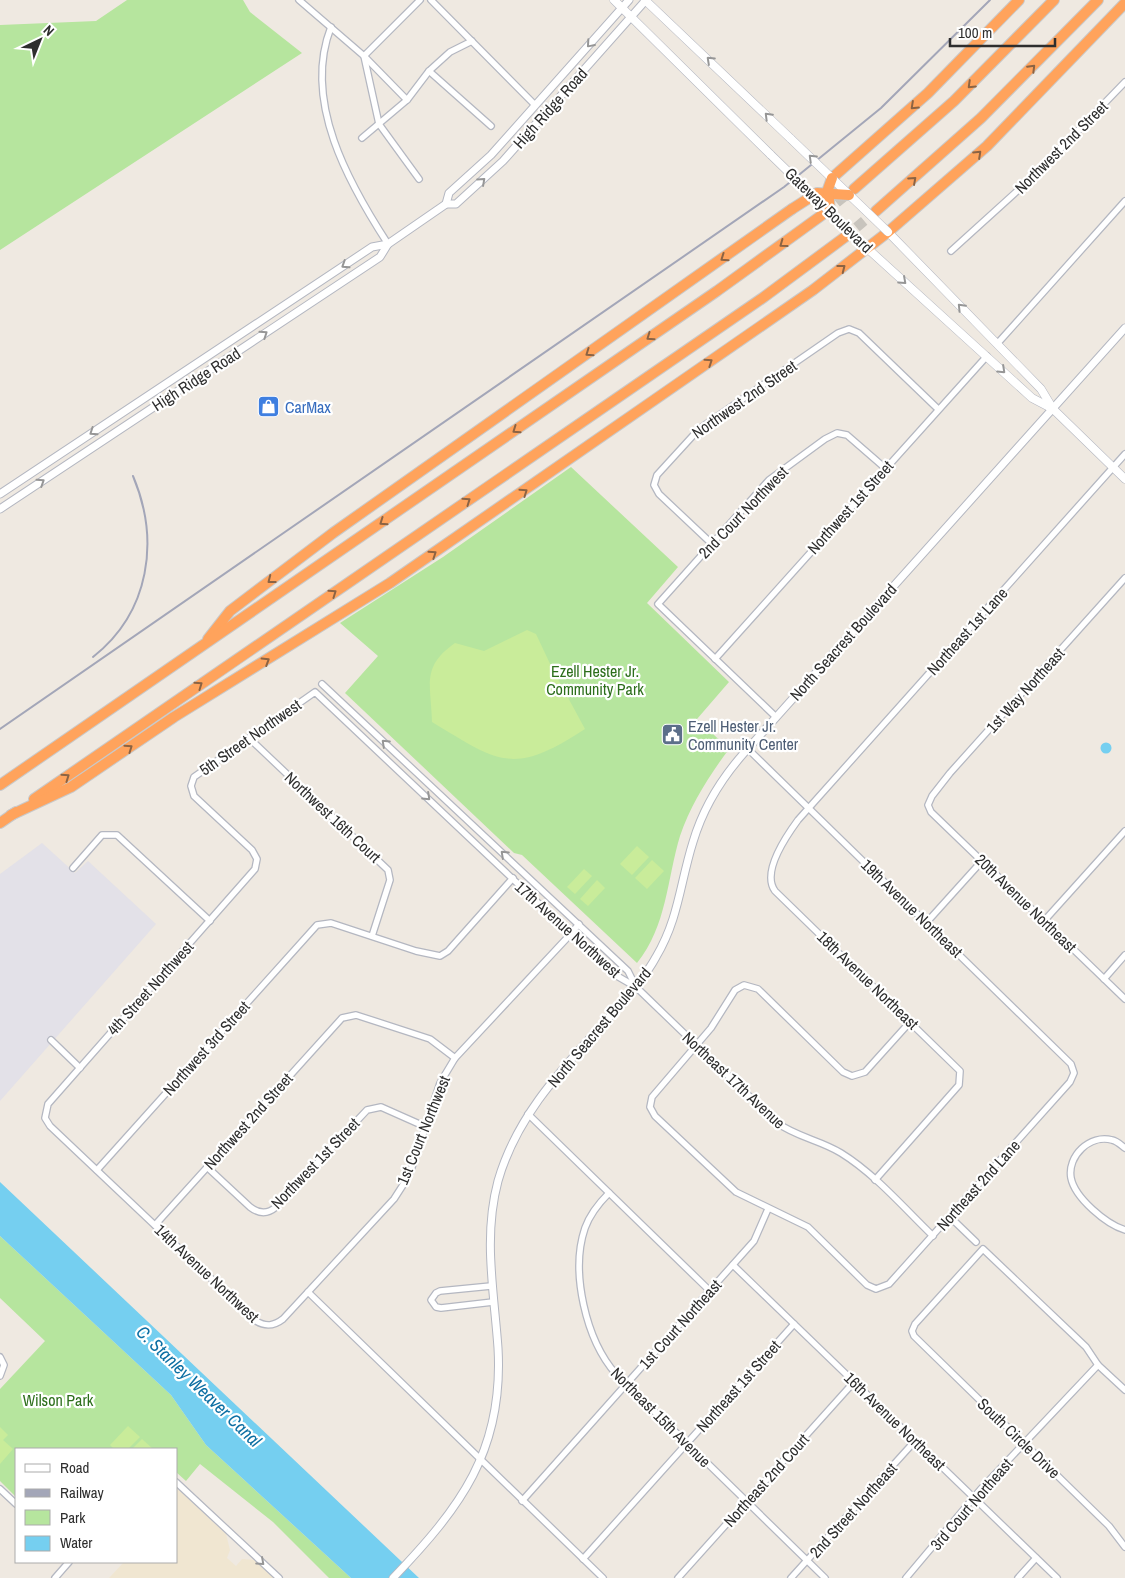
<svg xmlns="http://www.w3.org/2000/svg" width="1125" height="1578" font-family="'Archivo Narrow',sans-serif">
  <rect width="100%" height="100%" fill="#efe9e1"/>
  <polygon fill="#e3e1e8" points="42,843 75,873 88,861 156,924 0,1101 0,874"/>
  <polygon fill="#f0e6d1" points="176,1487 226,1534 230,1550 227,1558 236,1566 242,1559 255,1560 274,1578 109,1578 124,1562 176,1562"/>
  <g fill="#b6e59e">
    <polygon points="127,0 243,0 250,12 302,53 0,250 0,25 96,21"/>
    <path d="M571 467 678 567 647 603 729 682 697 719 729 749C709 776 691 804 680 836 667 879 667 926 637 963L522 855 514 853 345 693 378 656 340 623 443 557Z"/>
    <polygon points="0,1236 171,1395 206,1445 351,1578 329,1578 273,1522 200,1464 186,1481 176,1472 176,1449 16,1449 16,1497 0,1481 0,1389 45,1341 0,1298"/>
  </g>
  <g fill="#c9ec9a">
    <path d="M527 630 536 634 552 668 585 729C513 776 500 763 432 722 431 684 421 667 455 643L484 651Z"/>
    <polygon points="637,846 649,857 632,875 620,864"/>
    <polygon points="652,860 664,871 647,889 635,878"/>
    <polygon points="584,869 592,876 575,894 567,887"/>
    <polygon points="597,880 605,888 588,906 580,899"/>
    <polygon points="128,1426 140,1437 128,1449 114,1449 110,1445"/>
    <polygon points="0,1427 8,1435 3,1440 13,1449 0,1464"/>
    <polygon points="142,1439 153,1449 132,1449"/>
  </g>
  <g fill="#75cff0">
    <circle cx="1106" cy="748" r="5.5"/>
    <polygon points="0,1182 419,1578 351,1578 206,1445 171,1395 0,1236"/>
  </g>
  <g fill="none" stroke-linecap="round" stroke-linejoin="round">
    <g stroke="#c8c4bd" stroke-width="10" stroke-dasharray="10 5" stroke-linecap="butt">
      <polyline points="825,212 851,191"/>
      <polyline points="845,237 876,211"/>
    </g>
    <defs>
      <g id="minor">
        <polyline points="299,0 364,56 407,100"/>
        <polyline points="431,0 535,105"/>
        <path d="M331 27C302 101 349 184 388 244"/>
        <polyline points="429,71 491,126"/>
        <polyline points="362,138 407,100 429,71 450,52 472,41"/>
        <polyline points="419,179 379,124 364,56 420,0"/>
        <polyline points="951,251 1036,174 1125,82"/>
        <polyline points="997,344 1125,201"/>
        <polyline points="711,543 659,494 654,485 657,475 699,429 838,333 849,329 859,333 938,409"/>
        <polyline points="1125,578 950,773 932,796 928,805 931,812 1125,999"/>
        <polyline points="715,659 987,356"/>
        <polyline points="322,684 628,971 636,987"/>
        <polyline points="776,717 658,604 769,480 825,439 837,433 847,435 885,468"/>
        <polyline points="249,738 388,870 390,880 372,936"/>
        <polyline points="748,749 1071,1064 1074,1073 1070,1082 889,1284 876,1289 867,1285 808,1227 736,1192 655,1116 650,1107 652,1097 711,1028 735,990 744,985 758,989 843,1072 852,1076 865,1072 910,1022"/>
        <polyline points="73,868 102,835 117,835 210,921"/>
        <polyline points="1044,921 1125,831"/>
        <polyline points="927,922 982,861"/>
        <path d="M579 924 567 938 455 1058 440 1083 411 1170 403 1185 394 1199 283 1319C274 1326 266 1327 256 1321L50 1126 45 1118 48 1104 255 869 257 859 252 850 194 796 191 786 194 777 315 692 571 934 617 976 636 987 776 1122C796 1137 820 1140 841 1153 875 1174 904 1208 933 1236"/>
        <polyline points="1104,979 1125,955"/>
        <polyline points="51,1040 80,1068"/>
        <polyline points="528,1114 710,1291"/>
        <path d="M1125 1148C1121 1145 1117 1141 1112 1140 1090 1134 1067 1156 1071 1178 1075 1198 1106 1224 1125 1230"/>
        <path d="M207 1167 250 1207C259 1214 268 1214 276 1207L367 1110 381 1107 426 1127"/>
        <polyline points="97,1170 317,925 331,923 416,951 440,956 448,951 513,878"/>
        <path d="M875 1180 959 1085 960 1071 775 891C761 872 787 835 798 820L1125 454"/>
        <path d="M609 1193C599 1203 590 1214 585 1228 570 1272 586 1340 616 1374L825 1578"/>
        <polyline points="950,1217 976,1242"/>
        <polyline points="155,1225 342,1018 356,1015 430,1039 455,1058"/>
        <polyline points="733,1265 1057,1578"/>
        <polyline points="491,1286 440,1291 436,1293 431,1300 436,1307 441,1308 493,1302"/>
        <polyline points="308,1292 603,1578"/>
        <polyline points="0,1357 4,1365 0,1376"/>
        <polyline points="1125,1390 1098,1365 1086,1347 983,1249 915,1324 912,1331 914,1336 1109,1526 1125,1547"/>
        <polyline points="176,1482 279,1578"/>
        <polyline points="0,1489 16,1504"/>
        <polyline points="522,1501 754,1241 768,1209"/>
        <polyline points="583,1559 794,1324"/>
        <polyline points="55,1578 69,1562"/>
        <polyline points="678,1578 854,1382"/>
        <polyline points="791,1578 915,1441"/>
        <polyline points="906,1578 980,1490 1098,1365"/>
        <polyline points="1018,1578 1036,1558"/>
      </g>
      <g id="tertiary">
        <polyline points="446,204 449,193 491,155 629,0"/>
        <polyline points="0,494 372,247 388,244 446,204 456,204 503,161 646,0"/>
        <polyline points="0,509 380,257 388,244"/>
        <path d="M393 1578C460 1508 504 1451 498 1348 494 1291 483 1237 498 1181 517 1114 565 1066 610 1016 627 998 644 979 656 957 679 918 680 883 693 842 703 808 721 779 744 753L1125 328"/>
      </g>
      <g id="secondary">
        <polyline points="614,0 771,155"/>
        <polyline points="645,0 791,139"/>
        <polyline points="888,232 1041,389 1053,409 1125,479"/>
        <polyline points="867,248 1032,398 1053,409"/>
      </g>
      <g id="motorway">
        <polyline points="832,178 928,93 1019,0"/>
        <polyline points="854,189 954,101 1054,0"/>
        <polyline points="876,211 981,118 1098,0"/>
        <polyline points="208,639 230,611 333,533 792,209"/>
        <polyline points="0,785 717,291 822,215"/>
        <polyline points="34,799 764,297 845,237"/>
        <polyline points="11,815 71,787 174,717 390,583 813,290 888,232 987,146 1125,3"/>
        <polyline points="0,823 16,812"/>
      </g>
    </defs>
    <use href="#minor" stroke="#b4b7c1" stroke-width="8"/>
    <use href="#tertiary" stroke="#b4b7c1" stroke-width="9"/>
    <use href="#secondary" stroke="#b4b7c1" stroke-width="9"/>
    <use href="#motorway" stroke="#c9c9c9" stroke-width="12"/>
    <use href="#minor" stroke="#fff" stroke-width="5.5"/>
    <use href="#tertiary" stroke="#fff" stroke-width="7"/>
    <use href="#secondary" stroke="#fff" stroke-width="8"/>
    <use href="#motorway" stroke="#ffa35c" stroke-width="10"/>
    <g stroke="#a3a6b8" stroke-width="2">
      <path d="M93 657C150 612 160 540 133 476"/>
      <polyline points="0,729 784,187 881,108 990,0"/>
    </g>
    <defs>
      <g id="secondary-bridge">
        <polyline points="791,139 888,232"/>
        <polyline points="771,155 867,248"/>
      </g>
      <g id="motorway-bridge">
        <polyline points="792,209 817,193 849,195"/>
        <polyline points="830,212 828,189 832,178"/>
      </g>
    </defs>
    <use href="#secondary-bridge" stroke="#b4b7c1" stroke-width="9" stroke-linecap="butt"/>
    <use href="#motorway-bridge" stroke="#c9c9c9" stroke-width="12" stroke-linecap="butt"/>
    <use href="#secondary-bridge" stroke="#fff" stroke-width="8"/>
    <use href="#motorway-bridge" stroke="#ffa35c" stroke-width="10"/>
  </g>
  <defs><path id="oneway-chevron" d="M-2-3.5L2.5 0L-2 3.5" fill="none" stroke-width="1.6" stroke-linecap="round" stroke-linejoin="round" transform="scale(1.25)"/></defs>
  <g stroke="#969696">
    <use href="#oneway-chevron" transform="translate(590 44) rotate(131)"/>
    <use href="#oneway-chevron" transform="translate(710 60) rotate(-137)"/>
    <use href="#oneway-chevron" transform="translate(768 116) rotate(-135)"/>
    <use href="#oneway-chevron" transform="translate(812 158) rotate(-136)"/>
    <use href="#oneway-chevron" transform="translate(482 181) rotate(-42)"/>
    <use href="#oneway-chevron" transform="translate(345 265) rotate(147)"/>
    <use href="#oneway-chevron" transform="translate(903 281) rotate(42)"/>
    <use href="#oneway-chevron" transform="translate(961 307) rotate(-134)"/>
    <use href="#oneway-chevron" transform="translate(264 334) rotate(-34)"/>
    <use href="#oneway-chevron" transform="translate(1002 370) rotate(43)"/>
    <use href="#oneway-chevron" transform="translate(93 432) rotate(146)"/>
    <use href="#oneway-chevron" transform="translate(41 482) rotate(-33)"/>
    <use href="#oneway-chevron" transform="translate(385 743) rotate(-137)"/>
    <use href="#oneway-chevron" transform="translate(427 797) rotate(43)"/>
    <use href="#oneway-chevron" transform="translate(504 854) rotate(-137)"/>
    <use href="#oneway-chevron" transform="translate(261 1562) rotate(42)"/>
  </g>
  <g stroke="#8c6343">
    <use href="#oneway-chevron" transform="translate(1032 68) rotate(-45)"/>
    <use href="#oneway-chevron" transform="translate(971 85) rotate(136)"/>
    <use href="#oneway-chevron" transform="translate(914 106) rotate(137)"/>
    <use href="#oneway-chevron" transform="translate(978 154) rotate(-43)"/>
    <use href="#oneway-chevron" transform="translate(913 180) rotate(-42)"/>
    <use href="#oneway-chevron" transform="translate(783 244) rotate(144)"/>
    <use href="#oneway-chevron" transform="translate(724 258) rotate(145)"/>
    <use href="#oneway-chevron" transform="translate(842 268) rotate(-38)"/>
    <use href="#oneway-chevron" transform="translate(650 337) rotate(145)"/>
    <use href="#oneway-chevron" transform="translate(589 353) rotate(145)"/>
    <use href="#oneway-chevron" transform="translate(709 362) rotate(-34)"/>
    <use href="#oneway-chevron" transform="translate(516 430) rotate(145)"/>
    <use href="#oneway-chevron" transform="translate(524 492) rotate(-35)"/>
    <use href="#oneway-chevron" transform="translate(467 501) rotate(-35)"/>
    <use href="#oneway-chevron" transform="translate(383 522) rotate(145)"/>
    <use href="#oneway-chevron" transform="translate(433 554) rotate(-34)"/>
    <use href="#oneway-chevron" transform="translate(271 580) rotate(142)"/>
    <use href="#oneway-chevron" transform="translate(333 593) rotate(-35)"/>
    <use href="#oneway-chevron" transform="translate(266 661) rotate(-32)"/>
    <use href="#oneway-chevron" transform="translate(199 685) rotate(-35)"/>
    <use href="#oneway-chevron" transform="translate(129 748) rotate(-35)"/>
    <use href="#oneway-chevron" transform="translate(66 777) rotate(-35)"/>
  </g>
  <defs>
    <symbol id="shop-square" viewBox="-11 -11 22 22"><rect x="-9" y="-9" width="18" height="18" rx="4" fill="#3f7fe0" stroke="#fff"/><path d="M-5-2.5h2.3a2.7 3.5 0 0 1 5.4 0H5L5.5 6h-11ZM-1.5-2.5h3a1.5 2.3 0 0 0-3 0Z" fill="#fff"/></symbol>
    <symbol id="civic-square" viewBox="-11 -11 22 22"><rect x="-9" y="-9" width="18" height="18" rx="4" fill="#5c6f8a" stroke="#fff"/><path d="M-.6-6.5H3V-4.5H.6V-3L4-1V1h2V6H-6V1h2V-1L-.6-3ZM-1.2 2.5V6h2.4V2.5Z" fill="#fff"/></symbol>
  </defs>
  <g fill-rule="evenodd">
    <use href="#shop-square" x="256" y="394" width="25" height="25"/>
    <use href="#civic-square" x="660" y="722" width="25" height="25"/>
  </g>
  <g text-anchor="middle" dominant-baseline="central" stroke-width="4.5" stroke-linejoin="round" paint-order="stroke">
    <g font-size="16" fill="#2e2e2e" stroke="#fff">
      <text transform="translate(550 108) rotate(-48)">High Ridge Road</text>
      <text transform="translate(1061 147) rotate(-45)">Northwest 2nd Street</text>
      <text transform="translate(829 210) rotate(44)">Gateway Boulevard</text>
      <text transform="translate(196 379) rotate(-33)">High Ridge Road</text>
      <text transform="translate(744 399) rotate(-35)">Northwest 2nd Street</text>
      <text transform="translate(850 507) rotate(-48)">Northwest 1st Street</text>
      <text transform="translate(743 512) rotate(-46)">2nd Court Northwest</text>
      <text transform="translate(967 631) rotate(-48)">Northeast 1st Lane</text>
      <text transform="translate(843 642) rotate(-48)">North Seacrest Boulevard</text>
      <text transform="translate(1025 690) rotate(-48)">1st Way Northeast</text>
      <text transform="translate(250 737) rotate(-35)">5th Street Northwest</text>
      <text transform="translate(333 817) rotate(43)">Northwest 16th Court</text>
      <text transform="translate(1026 903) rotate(44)">20th Avenue Northeast</text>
      <text transform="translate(912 908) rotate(44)">19th Avenue Northeast</text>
      <text transform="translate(568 929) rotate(42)">17th Avenue Northwest</text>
      <text transform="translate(868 980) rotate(44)">18th Avenue Northeast</text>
      <text transform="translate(150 988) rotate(-48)">4th Street Northwest</text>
      <text transform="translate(599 1027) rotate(-50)">North Seacrest Boulevard</text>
      <text transform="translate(206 1048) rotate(-48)">Northwest 3rd Street</text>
      <text transform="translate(734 1080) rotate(43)">Northeast 17th Avenue</text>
      <text transform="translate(248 1121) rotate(-48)">Northwest 2nd Street</text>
      <text transform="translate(423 1130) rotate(-68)">1st Court Northwest</text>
      <text transform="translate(315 1163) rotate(-46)">Northwest 1st Street</text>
      <text transform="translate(978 1185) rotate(-48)">Northeast 2nd Lane</text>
      <text transform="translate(207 1273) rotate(43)">14th Avenue Northwest</text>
      <text transform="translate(680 1324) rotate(-48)">1st Court Northeast</text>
      <text transform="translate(738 1386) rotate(-48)">Northeast 1st Street</text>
      <text transform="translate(661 1417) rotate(45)">Northeast 15th Avenue</text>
      <text transform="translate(895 1421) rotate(44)">16th Avenue Northeast</text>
      <text transform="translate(1019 1438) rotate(44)">South Circle Drive</text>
      <text transform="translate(766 1480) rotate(-48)">Northeast 2nd Court</text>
      <text transform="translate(971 1504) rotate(-49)">3rd Court Northeast</text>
      <text transform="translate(853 1510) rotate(-48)">2nd Street Northeast</text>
    </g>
    <g font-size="16" fill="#366cbe" stroke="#fff" text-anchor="start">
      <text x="285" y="407">CarMax</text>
    </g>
    <g font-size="16" fill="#2c6e1b" stroke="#fff">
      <text x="595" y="671">Ezell Hester Jr.<tspan x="595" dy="18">Community Park</tspan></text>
      <text x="58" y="1400">Wilson Park</text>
    </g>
    <g font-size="16" fill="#4e5e75" stroke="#fff" text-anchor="start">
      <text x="688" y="726">Ezell Hester Jr.<tspan x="688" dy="18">Community Center</tspan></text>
    </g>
    <g font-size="18" font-style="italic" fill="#0d6fa3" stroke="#fff">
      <text transform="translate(199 1386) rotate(44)">C. Stanley Weaver Canal</text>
    </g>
  </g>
  <rect x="15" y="1448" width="162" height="115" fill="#ffffff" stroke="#ababab"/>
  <rect x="25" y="1464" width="25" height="8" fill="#ffffff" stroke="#ababab"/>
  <text x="60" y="1473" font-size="15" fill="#2e2e2e">Road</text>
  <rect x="25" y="1489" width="25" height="8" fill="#a3a6b8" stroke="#ababab"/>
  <text x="60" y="1498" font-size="15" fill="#2e2e2e">Railway</text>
  <rect x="25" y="1510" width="25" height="15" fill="#b6e59e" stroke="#ababab"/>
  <text x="60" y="1523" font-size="15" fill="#2e2e2e">Park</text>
  <rect x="25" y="1536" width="25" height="15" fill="#75cff0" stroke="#ababab"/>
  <text x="60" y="1548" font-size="15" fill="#2e2e2e">Water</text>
  <g transform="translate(40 40) rotate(43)" stroke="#ffffff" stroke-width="4" paint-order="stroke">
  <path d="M0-4L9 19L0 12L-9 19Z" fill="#2e2e2e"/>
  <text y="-8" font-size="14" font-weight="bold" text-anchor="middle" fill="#2e2e2e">N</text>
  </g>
  <path d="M950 38v8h105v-8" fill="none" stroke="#2e2e2e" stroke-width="2.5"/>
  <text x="958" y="38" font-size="15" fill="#2e2e2e" stroke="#ffffff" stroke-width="4" paint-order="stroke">100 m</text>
</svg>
